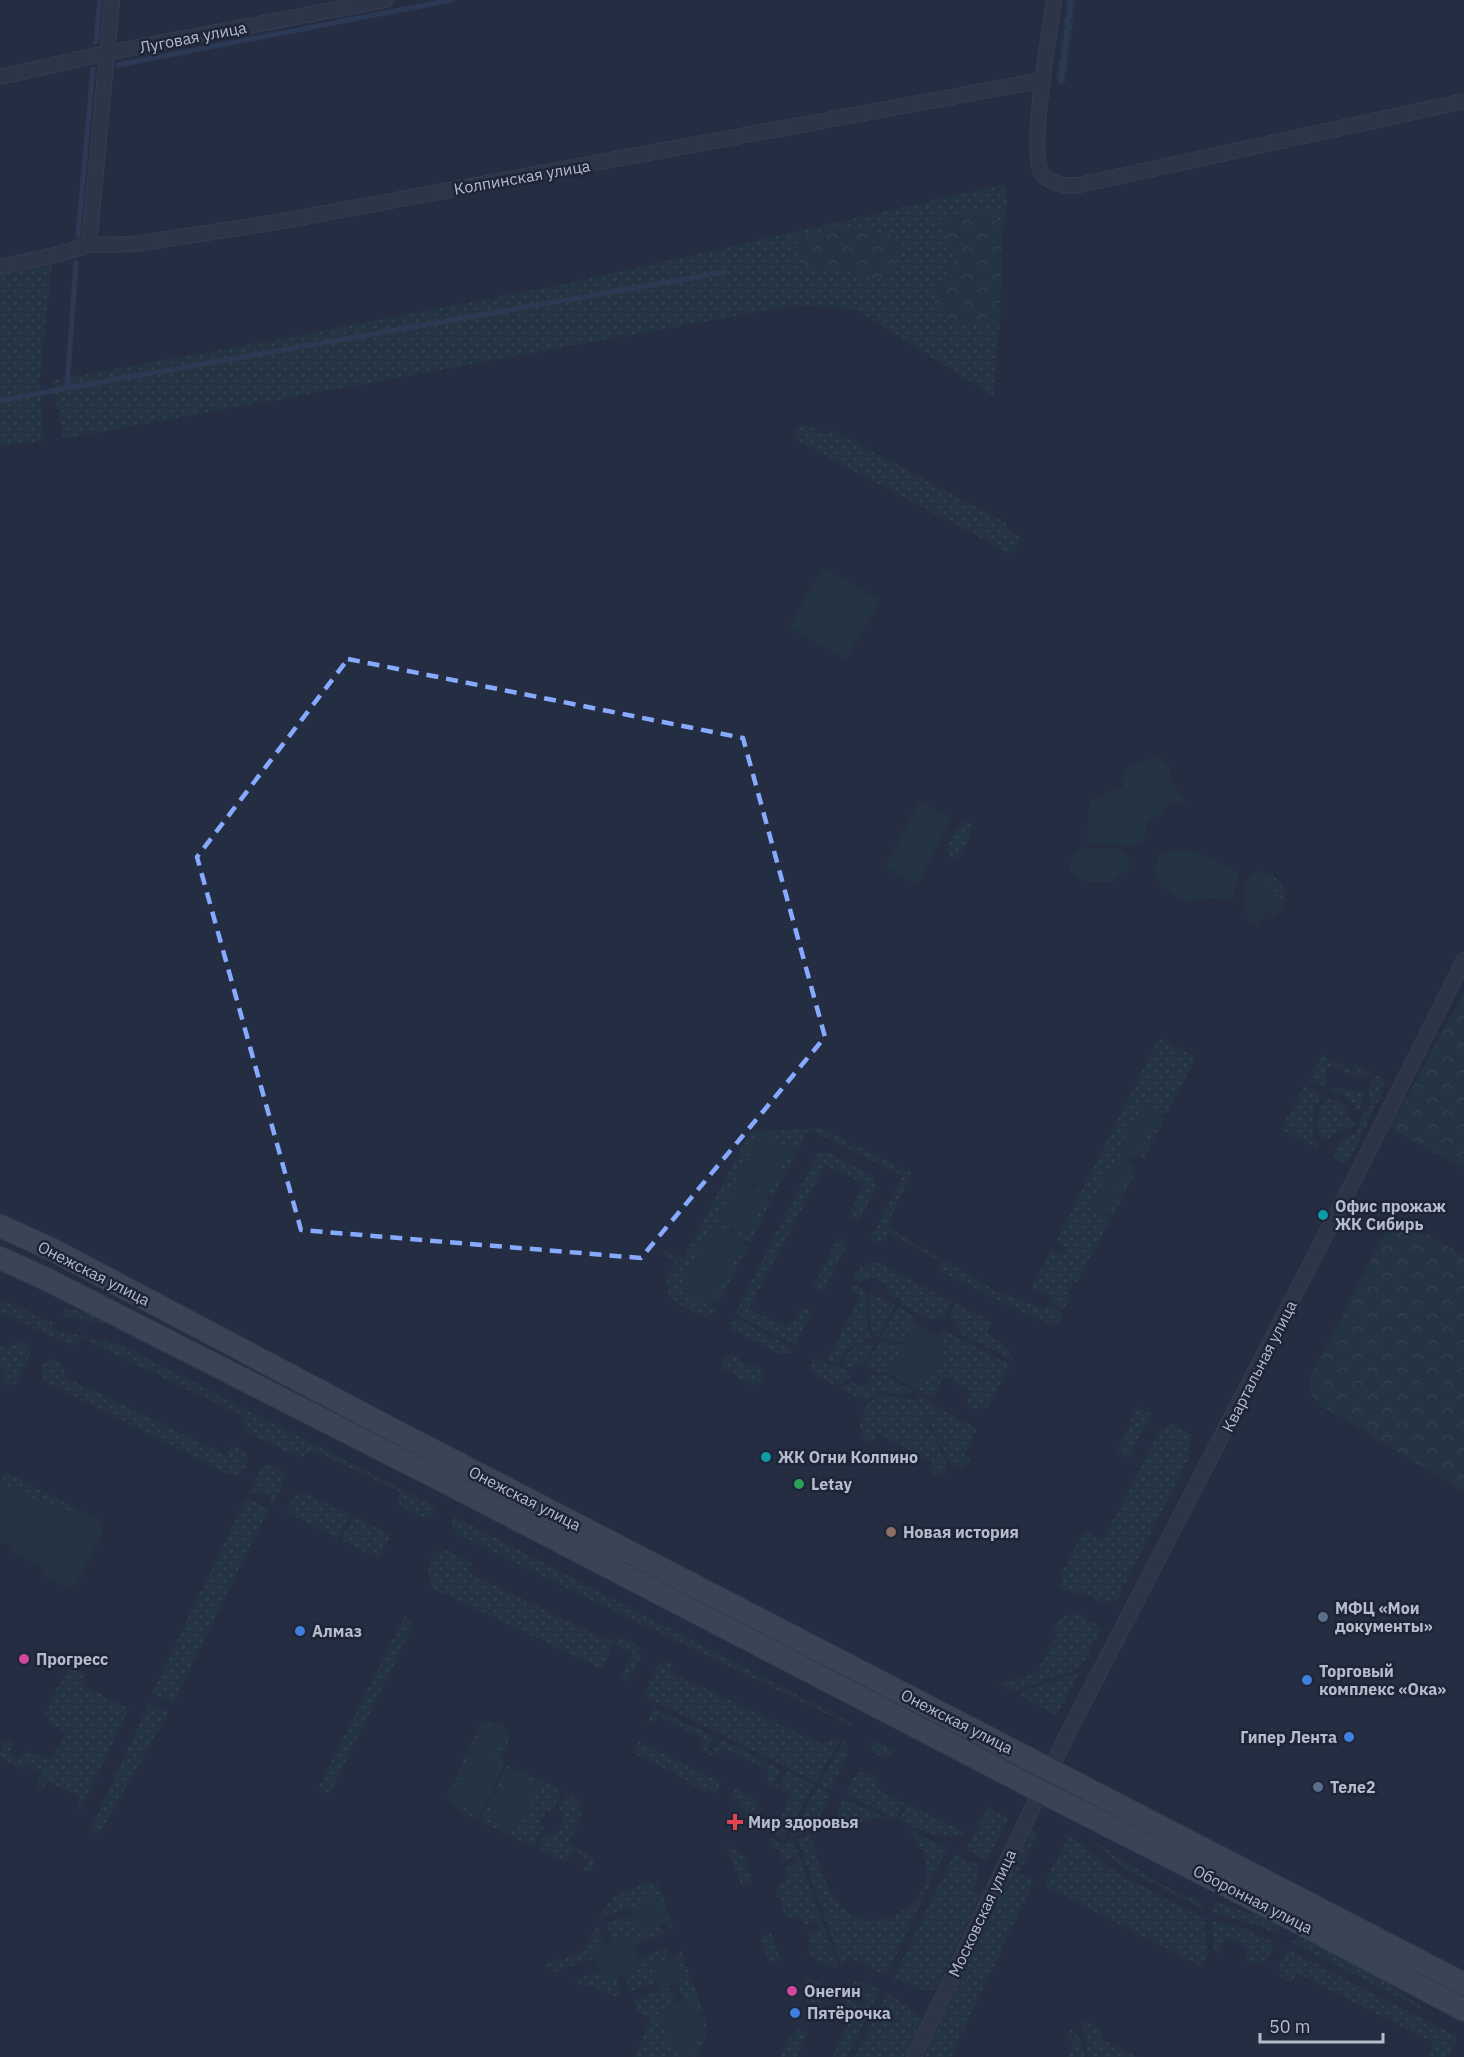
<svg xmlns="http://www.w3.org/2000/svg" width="1464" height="2057" font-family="'IBM Plex Sans',sans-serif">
  <defs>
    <pattern id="grass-dots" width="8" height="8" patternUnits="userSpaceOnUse" patternTransform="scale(1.5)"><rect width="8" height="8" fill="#263d43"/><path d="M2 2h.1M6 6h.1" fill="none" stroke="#43575d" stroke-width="1.8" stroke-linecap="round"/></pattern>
    <pattern id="forest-crowns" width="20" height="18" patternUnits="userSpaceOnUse" patternTransform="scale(1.5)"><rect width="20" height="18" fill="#263d43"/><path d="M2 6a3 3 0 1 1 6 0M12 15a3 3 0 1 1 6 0" fill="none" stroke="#43575d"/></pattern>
  </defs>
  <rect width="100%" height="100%" fill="#242e42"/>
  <g fill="url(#grass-dots)" fill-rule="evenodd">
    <polygon points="1067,0 1076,0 1066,81 1056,80"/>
    <path d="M1005 184 1007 203 1002 236 996 223 995 207 962 213 959 250 935 292 960 326 976 322 1000 321 993 396 855 309 795 305 63 439 52 380 243 346 569 283ZM824 232 868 278 838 268 821 270 801 235 815 237Z"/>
    <polygon points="52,265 39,382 44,441 0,446 0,275"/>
    <polygon points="804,424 826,434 833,431 1007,523 1005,528 1021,537 1015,550 1009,553 799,442 795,434 798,427"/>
    <path d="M965 821 971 823C972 835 963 853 954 860 941 848 954 830 965 821Z"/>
    <path d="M1273 875 1283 887 1286 900 1280 902C1275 897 1274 890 1268 884V880Z"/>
    <polygon points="1161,1039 1196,1057 1166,1115 1143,1104 1119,1151 1124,1153 1121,1158 1117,1156 1091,1206 1111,1219 1078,1281 1072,1285 1068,1292 1070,1300 1064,1310 1048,1301 1050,1297 1032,1287 1051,1250 1063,1256 1068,1248 1056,1241 1156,1044"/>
    <polygon points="1322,1055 1352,1071 1356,1064 1372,1073 1371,1076 1355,1077 1334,1066 1328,1067 1326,1073 1328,1080 1324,1088 1309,1080"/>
    <polygon points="1377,1075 1383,1079 1384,1088 1349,1161 1344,1163 1334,1158 1338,1141 1357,1132 1362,1115 1367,1111 1370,1105 1369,1087"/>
    <polygon points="1305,1085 1322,1094 1313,1111 1313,1140 1320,1146 1318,1149 1281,1130"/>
    <path d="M1332 1088C1342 1088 1350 1091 1360 1091L1363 1094V1101L1358 1112C1352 1098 1343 1093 1329 1091Z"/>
    <path d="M1329 1098C1349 1101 1343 1112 1355 1123L1350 1129 1338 1130 1328 1139 1323 1138 1317 1130 1319 1110Z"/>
    <polygon points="1158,1115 1164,1118 1144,1159 1137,1156"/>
    <path d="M821 1128 912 1173 886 1226 996 1291 1044 1309 1046 1305 1064 1314 1057 1326 1038 1320 940 1271 938 1269 942 1262 888 1233 883 1241 875 1242 870 1239 903 1176 809 1129 797 1151 761 1133 738 1175 753 1183 751 1186 738 1180 717 1219 731 1226 728 1232 713 1225 680 1288 716 1309 714 1314 703 1317C689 1309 660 1299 667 1278 669 1272 673 1266 676 1261L663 1254 665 1250 683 1259 750 1132Z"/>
    <polygon points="828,1152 874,1177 876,1187 859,1221 848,1216 864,1184 825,1165 749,1308 786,1327 789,1322 793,1323 802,1307 812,1312 795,1345 735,1314 816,1156 819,1153"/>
    <polygon points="789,1153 795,1156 773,1197 755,1188 756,1184 769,1191"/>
    <polygon points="1131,1168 1136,1171 1114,1214 1109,1211"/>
    <polygon points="765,1199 771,1202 750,1243 731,1234 734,1228 747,1235"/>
    <polygon points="838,1238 848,1243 823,1291 813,1285"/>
    <polygon points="742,1244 748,1246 718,1304 713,1301"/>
    <polygon points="877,1262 953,1302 946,1315 930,1320 902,1305 899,1299 891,1296 884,1284 877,1280 869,1278 858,1282 853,1279 862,1266"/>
    <path d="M852 1285H857L866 1291 867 1324 872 1338C853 1345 848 1346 838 1364L827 1361 860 1296 852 1291 851 1287Z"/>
    <path d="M869 1292 895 1305 877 1339C868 1323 868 1309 869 1292Z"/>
    <polygon points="0,1299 53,1323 52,1329 121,1345 438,1508 432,1516 421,1517 400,1506 398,1500 400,1492 311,1450 307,1455 298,1457 247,1432 244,1428 244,1417 82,1338 76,1344 69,1345 0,1312"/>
    <path d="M956 1303 988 1319 991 1324 987 1334C999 1340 1010 1346 1012 1360L962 1335 954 1321 949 1317Z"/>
    <polygon points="65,1307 112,1322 108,1324 63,1316"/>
    <polygon points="898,1307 916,1318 904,1342 880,1339"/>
    <polygon points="733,1317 793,1349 791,1353 778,1353 732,1330 729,1323"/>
    <path d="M943 1330 1010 1365 989 1406C981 1410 976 1411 968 1406L967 1401 971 1391 944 1376 933 1398 917 1389 932 1377 943 1354 939 1337Z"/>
    <polygon points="879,1341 903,1344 888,1372 872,1372 866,1366"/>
    <polygon points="15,1342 24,1343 31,1351 17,1382 10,1386 1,1380 5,1371 0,1368 0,1345 8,1349"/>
    <path d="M876 1342 864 1364H855L851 1368 842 1365C851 1347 854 1344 876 1342Z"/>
    <polygon points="731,1354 739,1357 737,1360 752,1368 754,1365 759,1368 763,1376 760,1382 753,1385 723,1369 721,1366 724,1357"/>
    <polygon points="813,1358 849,1371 849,1379 837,1386 817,1376 811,1368"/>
    <path d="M54 1359 63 1364 65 1377 224 1454 232 1447 242 1449C252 1457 247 1467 239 1475H230L49 1384C37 1376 39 1362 54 1359Z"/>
    <polygon points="872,1374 886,1375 912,1391 909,1395 881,1392 864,1401 840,1388 852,1382 861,1387 868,1384"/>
    <polygon points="917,1394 931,1401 930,1403 974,1427 976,1431 964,1455 970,1460 966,1466 959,1469 951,1465 916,1395"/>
    <path d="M882 1395 917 1400 947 1464 945 1473 935 1476 930 1469 933 1462 878 1434 874 1442 868 1443C851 1429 864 1399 882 1395Z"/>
    <polygon points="1138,1407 1151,1414 1129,1459 1116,1452 1132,1423 1129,1421"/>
    <path d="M1171 1424 1191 1434 1189 1459 1117 1599 1107 1605C1098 1600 1089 1595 1079 1593 1071 1591 1067 1592 1059 1588L1064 1579 1060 1576 1084 1531 1103 1540 1160 1429Z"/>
    <path d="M271 1464 283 1470C287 1483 278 1494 272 1505L269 1504 271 1498 256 1490 253 1495 249 1493 262 1467Z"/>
    <polygon points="6,1472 41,1490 36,1503 0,1485"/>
    <polygon points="45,1492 76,1508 72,1515 43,1500 42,1497"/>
    <polygon points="303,1492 350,1515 338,1538 286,1512 295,1496"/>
    <polygon points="246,1498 269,1509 173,1703 152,1693"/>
    <polygon points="353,1516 391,1535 379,1559 341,1540"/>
    <polygon points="454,1516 855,1725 849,1725 458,1535 451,1525"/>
    <path d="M440 1549 446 1550 472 1563 468 1572 609 1641 621 1636C652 1650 641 1656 628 1681L621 1678 633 1653 613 1644 602 1669 431 1588C429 1572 424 1559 440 1549Z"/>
    <path d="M1075 1613 1095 1623 1101 1630 1081 1668 1012 1691 999 1684 1037 1672 1057 1633 1053 1630C1059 1619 1062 1616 1075 1613Z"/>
    <polygon points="405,1616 410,1618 412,1628 329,1795 318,1788"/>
    <path d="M666 1660 671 1662 674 1674 824 1745C829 1741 833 1736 840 1740L816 1782 644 1696 658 1666Z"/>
    <path d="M75 1669C86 1670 86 1677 83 1685L129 1709 80 1810 77 1806 80 1797 47 1781 44 1788 39 1790 37 1789V1784L42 1772 27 1765 24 1771 6 1762 0 1754 3 1744 9 1739 14 1744 9 1755 20 1760 26 1750 51 1760 66 1732 49 1723 45 1713 65 1673 68 1670Z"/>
    <polygon points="1079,1673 1057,1715 1020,1696 1023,1691"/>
    <polygon points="149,1703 168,1712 163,1723 99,1834 90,1831"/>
    <path d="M654 1708 713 1736 707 1750 712 1753 720 1739 780 1769 774 1783 780 1786 788 1771 814 1785 783 1839 773 1834 791 1794 769 1784 766 1776 769 1771 725 1749C718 1761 705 1756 699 1746L702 1738 658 1716 653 1725 646 1724Z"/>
    <polygon points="490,1720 503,1726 510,1738 500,1760 505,1763 503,1766 493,1761 486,1724 472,1753 467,1751 481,1725"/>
    <path d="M871 1740 895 1751 888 1756C876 1758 871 1751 871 1740Z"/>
    <polygon points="639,1741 721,1782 716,1793 706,1788 705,1791 675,1775 675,1773 633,1753"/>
    <polygon points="844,1741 848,1748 848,1753 831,1790 819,1784"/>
    <polygon points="466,1754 471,1756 450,1800 480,1815 477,1820 459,1811 447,1799"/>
    <polygon points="507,1765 562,1790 552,1811 546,1811 542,1817 540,1823 544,1828 533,1847 480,1821 493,1793 497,1795 486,1818 516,1832 509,1770 499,1791 495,1790"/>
    <path d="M862 1772H868L877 1779 876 1789 904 1802 896 1819 846 1794C850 1785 852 1775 862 1772Z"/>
    <polygon points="818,1787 830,1793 820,1816 822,1827 788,1838"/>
    <polygon points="735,1788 758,1801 761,1814 755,1827 744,1821 746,1815 745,1809 737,1806 738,1803 730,1799"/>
    <path d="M566 1793C594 1805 578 1823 568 1844L588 1854 595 1861 592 1870 589 1872 583 1871 589 1860 573 1852 568 1860 564 1861 538 1849 545 1835C563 1833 559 1826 565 1813L559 1808Z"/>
    <polygon points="844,1798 892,1821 876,1818 841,1827 837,1810"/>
    <path d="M907 1804 965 1832 963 1835C935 1839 925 1832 900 1820Z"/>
    <polygon points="988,1807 1008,1818 987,1861 966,1849"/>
    <path d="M906 1828 947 1849 886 1976 848 1957 842 1966 798 1839 810 1835C818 1857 823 1886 839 1904 876 1944 944 1901 923 1851 919 1842 913 1836 906 1828Z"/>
    <polygon points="1031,1830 1038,1833 1019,1873 1034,1881 951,2057 924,2057"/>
    <polygon points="1069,1835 1119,1874 1205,1919 1207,1954 1203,1968 1046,1886 1046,1880"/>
    <polygon points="771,1838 784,1844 794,1841 838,1968 832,1968 807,1955 810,1943 807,1932 820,1928 819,1921 805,1925 800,1915 791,1918 785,1915 776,1889 779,1883 789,1879 785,1867 798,1863 795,1857 783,1861 779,1851 770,1844"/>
    <polygon points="1096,1842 1124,1861 1145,1873 1145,1875 1188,1898 1190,1896 1201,1902 1205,1910 1127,1870 1094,1844"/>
    <polygon points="726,1846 743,1854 752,1882 742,1887"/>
    <polygon points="954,1854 976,1864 980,1873 972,1890 981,1894 936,1989 926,1991 893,1979"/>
    <path d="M649 1882 657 1884 660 1888 674 1930 671 1931 658 1898 604 1917 603 1920 599 1919C612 1892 623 1891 649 1882Z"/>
    <polygon points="1214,1901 1261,1917 1279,1926 1279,1935 1259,1926 1212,1912"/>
    <polygon points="628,1916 635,1919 639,1931 657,1925 666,1933 634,1944 631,1935 613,1941 607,1923"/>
    <path d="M1212 1921 1249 1930 1275 1943C1268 1957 1265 1971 1246 1960L1245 1956 1248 1948 1227 1937 1218 1953 1214 1951Z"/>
    <polygon points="596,1926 598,1927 605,1944 592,1948 595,1958 555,1972 546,1967 547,1963 582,1953"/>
    <polygon points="771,1933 780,1959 769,1963 760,1937"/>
    <polygon points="1299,1937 1383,1980 1436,2017 1291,1942"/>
    <polygon points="668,1948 667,1959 651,1966 657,1982 630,1992 624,1974 642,1967 639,1958"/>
    <path d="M1288 1949 1456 2036C1456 2044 1452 2051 1446 2057H1432L1429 2053 1433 2043 1297 1973 1291 1982C1270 1976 1281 1962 1288 1949Z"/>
    <polygon points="681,1950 703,2012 697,2014 692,1998 683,2001 678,1984 685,1980 677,1956"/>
    <polygon points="600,1972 603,1981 616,1977 622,1995 615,1997 589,1985 584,1986 572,1980"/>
    <polygon points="808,1977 822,1985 827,1991 815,2019 804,2014 807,2006 805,2004 809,1995 808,1991 803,1987"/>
    <polygon points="860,1981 880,1989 847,2057 832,2057 853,2012 845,2006 846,1999 862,2006 866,2000 850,1992 855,1982"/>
    <polygon points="668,1987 677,2003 659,2010 675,2053 682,2057 634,2057 651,2019 637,2011 633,2001"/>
    <polygon points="887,1993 921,2016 922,2020 904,2057 855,2057"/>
    <path d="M704 2016C710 2034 704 2040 696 2057H691L690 2055 703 2030 699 2018Z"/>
    <polygon points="1087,2021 1100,2028 1101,2039 1137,2057 1089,2057 1082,2022"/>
    <polygon points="1070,2027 1080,2039 1084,2057 1068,2057 1073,2045 1066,2035"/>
    <polygon points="797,2028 808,2033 796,2057 780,2057 790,2036 793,2037"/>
  </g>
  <g fill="url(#forest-crowns)">
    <polygon points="996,207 996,223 1002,236 1000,321 976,322 960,326 946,318 935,308 935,292 959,251 947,242 942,223 962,213"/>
    <polygon points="834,225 883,232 899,238 901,254 884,279 868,278 838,268 821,270 805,267 793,249 801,235 815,237"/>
    <polygon points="1464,992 1464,1169 1390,1128"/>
    <path d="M1396 1226C1420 1226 1443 1244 1464 1256V1492L1322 1406C1309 1395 1308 1389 1312 1373L1386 1231Z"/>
  </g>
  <g fill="#263d43">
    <polygon points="823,568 880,600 846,659 789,627"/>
    <polygon points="1154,757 1161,759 1171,769 1172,783 1185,802 1170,801 1161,812 1148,821 1144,841 1130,845 1087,842 1089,807 1092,799 1123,787 1124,770"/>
    <polygon points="919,801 952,818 917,885 885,867"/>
    <polygon points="1082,848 1113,848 1125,851 1131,866 1111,882 1086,882 1070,871 1071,858"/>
    <polygon points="1173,850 1197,852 1239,873 1232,900 1208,898 1187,901 1172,895 1159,883 1155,870 1158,856"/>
    <path d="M1261 871 1273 875 1268 880V884C1275 888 1274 896 1280 902L1286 900 1284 908 1272 920 1273 913 1268 912 1257 924 1250 923C1241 904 1243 894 1250 874Z"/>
    <polygon points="1143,1103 1160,1112 1136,1159 1128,1155 1126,1160 1133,1165 1107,1215 1091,1206 1117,1156 1121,1158 1124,1153 1119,1151"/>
    <polygon points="761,1132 792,1148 769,1191 738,1175"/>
    <polygon points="738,1180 768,1195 746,1235 717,1219"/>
    <polygon points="714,1225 744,1240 711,1305 680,1288"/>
    <polygon points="913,1323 939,1337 943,1353 932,1377 917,1389 888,1374"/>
    <path d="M0 1485 9 1489 20 1486 24 1497 35 1503 38 1498 72 1516 76 1509C87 1514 103 1517 103 1531L77 1584 70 1588 42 1574 45 1568 11 1551 13 1547 4 1542 0 1544Z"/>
    <polygon points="487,1724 506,1734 493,1761 503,1766 480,1815 450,1800"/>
    <polygon points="509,1770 539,1785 516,1832 486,1818"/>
    <polygon points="658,1897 667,1922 639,1932 630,1907"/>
    <polygon points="631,1935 643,1967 603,1981 591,1948"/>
    <polygon points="677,1956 685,1980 659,1989 651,1965"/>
    <polygon points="692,1998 703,2030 689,2057 682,2057 675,2053 659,2009"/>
  </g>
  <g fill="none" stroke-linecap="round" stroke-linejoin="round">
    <g stroke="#37476a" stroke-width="5">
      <polyline points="96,42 100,0"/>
      <polyline points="118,65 451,0"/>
      <polyline points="1061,82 1071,0"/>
      <polyline points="78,235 93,69"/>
      <polyline points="67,388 76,263"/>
      <polyline points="0,401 67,388 725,272"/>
    </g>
    <defs>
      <g id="minor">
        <path d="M1054 0C1050 32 1029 147 1041 172 1047 183 1067 187 1079 185L1464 101"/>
        <polyline points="0,77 106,53 386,0"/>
        <polyline points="89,245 112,0"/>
        <polyline points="0,267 59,254 89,245 135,244 277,222 1043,80"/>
        <polyline points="914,2057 1067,1735 1353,1182 1464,960"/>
      </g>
      <g id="primary">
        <polyline points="0,1226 55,1251 380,1423 1464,1984"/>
        <polyline points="0,1258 48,1280 457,1488 1040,1791 1294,1920 1464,2010"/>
      </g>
    </defs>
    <use href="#minor" stroke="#565e6f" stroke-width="16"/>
    <use href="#primary" stroke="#42495b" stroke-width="24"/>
    <use href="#minor" stroke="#384052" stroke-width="15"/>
    <use href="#primary" stroke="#565f72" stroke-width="22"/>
  </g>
  <path d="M0 0H1464V2057H0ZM348 659 743 738 825 1037 641 1258 301 1230 197 857Z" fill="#242e42" fill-opacity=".55" fill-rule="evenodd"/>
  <path fill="none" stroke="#87aaff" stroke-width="4.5" stroke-dasharray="12 8" stroke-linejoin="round" d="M348 659 743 738 825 1037 641 1258 301 1230 197 857Z"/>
  <g fill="#0f9aa8" stroke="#1d2537" stroke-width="2">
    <circle cx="1323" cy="1215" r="6"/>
    <circle cx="766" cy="1457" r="6"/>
  </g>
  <circle fill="#2e9e5b" stroke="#1d2537" stroke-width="2" cx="799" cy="1484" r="6"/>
  <circle fill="#8d6e63" stroke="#1d2537" stroke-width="2" cx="891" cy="1532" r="6"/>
  <g fill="#5c6f8a" stroke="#1d2537" stroke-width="2">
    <circle cx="1323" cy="1617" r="6"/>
    <circle cx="1318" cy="1787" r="6"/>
  </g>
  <g fill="#3f7fe0" stroke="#1d2537" stroke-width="2">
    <circle cx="300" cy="1631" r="6"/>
    <circle cx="1307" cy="1680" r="6"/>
    <circle cx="1349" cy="1737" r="6"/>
    <circle cx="795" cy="2013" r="6"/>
  </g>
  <g fill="#d1479c" stroke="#1d2537" stroke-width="2">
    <circle cx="24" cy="1659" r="6"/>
    <circle cx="792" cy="1991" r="6"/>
  </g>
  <path fill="#e0444e" stroke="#1d2537" stroke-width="2" d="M732 1813h6v6h6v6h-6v6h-6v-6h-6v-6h6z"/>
  <g text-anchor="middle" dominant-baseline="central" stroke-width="5" stroke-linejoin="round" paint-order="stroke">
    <g font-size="16" fill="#b5bccc" stroke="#1d2537">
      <text transform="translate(193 37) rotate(-11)">Луговая улица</text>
      <text transform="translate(522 177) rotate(-10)">Колпинская улица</text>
      <text transform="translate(94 1273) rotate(27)">Онежская улица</text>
      <text transform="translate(1259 1366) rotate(-63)">Квартальная улица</text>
      <text transform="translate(525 1498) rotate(27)">Онежская улица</text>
      <text transform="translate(957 1721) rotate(27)">Онежская улица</text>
      <text transform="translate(1253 1899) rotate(27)">Оборонная улица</text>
      <text transform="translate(982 1913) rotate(-65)">Московская улица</text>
    </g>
    <g font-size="16" font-weight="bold" fill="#b5bccc" stroke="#1d2537" text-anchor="start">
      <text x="1335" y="1206">Офис прожаж<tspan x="1335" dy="18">ЖК Сибирь</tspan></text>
      <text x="778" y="1457">ЖК Огни Колпино</text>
      <text x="811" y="1484">Letay</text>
      <text x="903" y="1532">Новая история</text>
      <text x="1335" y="1608">МФЦ «Мои<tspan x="1335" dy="18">документы»</tspan></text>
      <text x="312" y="1631">Алмаз</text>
      <text x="36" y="1659">Прогресс</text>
      <text x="1319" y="1671">Торговый<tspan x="1319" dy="18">комплекс «Ока»</tspan></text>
      <text x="1337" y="1737" text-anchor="end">Гипер Лента</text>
      <text x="1330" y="1787">Теле2</text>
      <text x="748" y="1822">Мир здоровья</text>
      <text x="804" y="1991">Онегин</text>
      <text x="807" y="2013">Пятёрочка</text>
    </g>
  </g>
  <path d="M1260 2033v9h123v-9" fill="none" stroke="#b5bccc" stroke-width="3"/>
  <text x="1269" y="2033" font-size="18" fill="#b5bccc" stroke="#1d2537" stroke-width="4.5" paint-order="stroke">50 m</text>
</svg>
